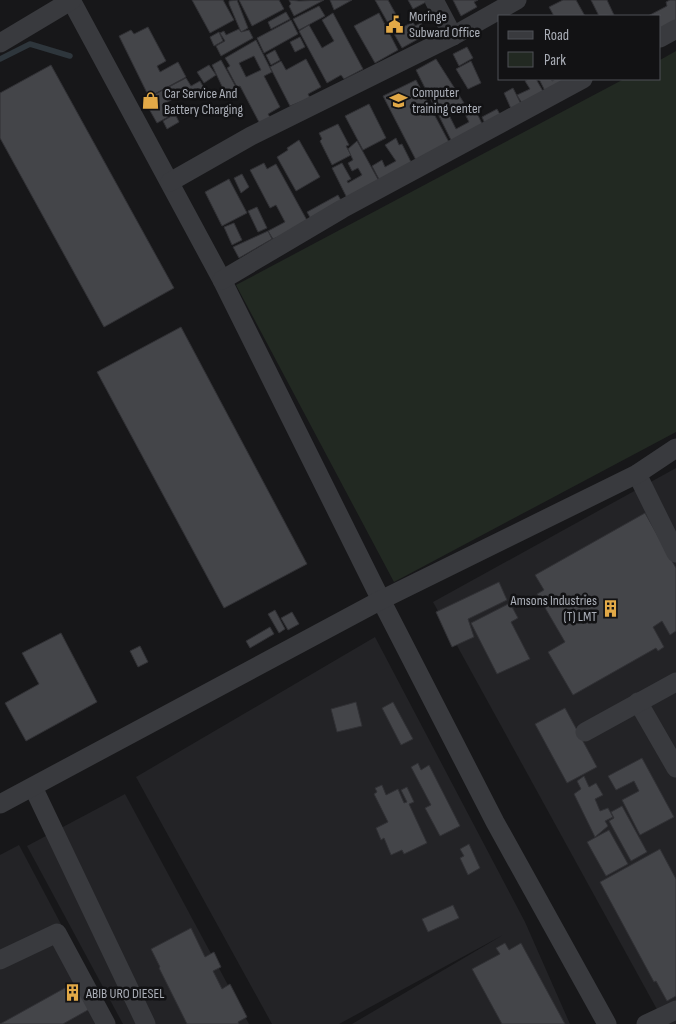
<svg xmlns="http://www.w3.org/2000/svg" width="676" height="1024" font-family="'Sofia Sans Condensed',sans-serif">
  <rect width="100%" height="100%" fill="#171719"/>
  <g fill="#232326">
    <polygon points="676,468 676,1024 665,1024 433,602"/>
    <polygon points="375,637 525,922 570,1024 352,1024 503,935 339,1024 272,1024 136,777"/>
    <polygon points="125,794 249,1024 123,1024 27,846"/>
    <polygon points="19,845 114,1024 0,1024 0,855"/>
  </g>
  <polygon fill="#222922" points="676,51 676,432 394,582 236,285 624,79 660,79 660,60"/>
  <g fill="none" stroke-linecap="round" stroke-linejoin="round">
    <polyline stroke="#2e363c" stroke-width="5.5" points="0,59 30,44 70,56"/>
  </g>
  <g fill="#444549" stroke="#313135" fill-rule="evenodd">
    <polygon points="192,0 223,0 234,20 210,33"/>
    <polygon points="237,0 248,28 241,32 229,4 229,1"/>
    <polygon points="239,0 279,0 284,9 252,26"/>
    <polygon points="289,0 299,1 324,0 294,16 289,6 291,4"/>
    <polygon points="330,0 352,0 334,10"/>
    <polygon points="375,0 388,0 403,27 413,22 415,26 421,23 427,34 402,48"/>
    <polygon points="408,0 427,0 428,1 413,9"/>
    <polygon points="453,0 478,0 474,2 477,7 461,16"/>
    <polygon points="563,0 576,0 585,16 554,16 549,7"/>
    <polygon points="591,0 607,0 614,15 599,16"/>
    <polygon points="670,0 676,0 676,22 660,31 660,16 648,16 667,6 666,2"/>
    <polygon points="319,6 325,16 299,30 293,19"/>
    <polygon points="286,12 290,19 271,29 268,22"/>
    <polygon points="333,13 363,69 344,79 341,75 327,83 299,31 309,25 322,48 334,41 322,20"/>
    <polygon points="379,13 398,50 375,63 354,26"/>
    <polygon points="291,20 298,34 264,53 257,38"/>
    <polygon points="148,27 166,61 157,66 160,72 178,62 186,77 149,97 119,36 131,30 134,34"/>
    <polygon points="239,29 241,32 249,30 253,38 221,56 216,46 225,41 220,33 224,31 226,35"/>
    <polygon points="219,32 223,41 214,46 210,37"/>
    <polygon points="300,37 305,47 295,52 290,42"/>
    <path d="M256 40 272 72 264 76 280 107 268 114 271 119 260 124 240 86 237 87 227 68 230 66 225 58ZM254 56 261 70 246 77 239 63Z"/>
    <polygon points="467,47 473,58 459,66 453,54"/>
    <polygon points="275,50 280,60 271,65 266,55"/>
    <polygon points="306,59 321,87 308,94 310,98 290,106 270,67 281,61 286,70"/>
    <polygon points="436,59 464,103 455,108 457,111 449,115 456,129 469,122 465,114 475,109 484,128 453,144 416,70"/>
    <polygon points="221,60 237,89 226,95 212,65"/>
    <polygon points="471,61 481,83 468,89 456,69"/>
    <polygon points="51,65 174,288 104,327 0,138 0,93"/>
    <polygon points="209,65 216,75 204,83 197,72"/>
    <polygon points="186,78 191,86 200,81 205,90 190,98 186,92 162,105 168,117 157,123 144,100"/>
    <polygon points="529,79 536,79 544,93 523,105 517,95 530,89 525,81"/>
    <polygon points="539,79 550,79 552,81 556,79 570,79 547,95"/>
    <polygon points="416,80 451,146 418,164 383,96"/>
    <polygon points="513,88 522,106 512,111 504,93"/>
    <polygon points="369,104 386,138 363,150 345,116"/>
    <polygon points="497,109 502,118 486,126 482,117"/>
    <polygon points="175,114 179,122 167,129 163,121"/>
    <polygon points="338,124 349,145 346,146 351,155 332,165 320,141 322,139 319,133"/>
    <polygon points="396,138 399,145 402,144 413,166 381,183 372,166 382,160 385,167 396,161 385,145"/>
    <polygon points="299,140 320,177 296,191 277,157 288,150 287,148"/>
    <polygon points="357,141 380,183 348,200 332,168 342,163 351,179 347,181 348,183 362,175 358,168 352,171 348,163 353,160 348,149"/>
    <polygon points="264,163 267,169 276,164 309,224 273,239 268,231 285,222 276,205 270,208 250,170"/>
    <polygon points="242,174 249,187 241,193 234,178"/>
    <polygon points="229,179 247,213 222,226 205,192"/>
    <polygon points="338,195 343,204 312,221 307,212"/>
    <polygon points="257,207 267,228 258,232 248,211"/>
    <polygon points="234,223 242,240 232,245 224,227"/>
    <polygon points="268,231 272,239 239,258 233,247"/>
    <polygon points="181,327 307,564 224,608 97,372"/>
    <polygon points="645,513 676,568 676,631 670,635 662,621 653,627 664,647 658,651 656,648 573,695 548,652 565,642 537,594 544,590 535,575"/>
    <polygon points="499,582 507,600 468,619 474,637 452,647 436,612"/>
    <polygon points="510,603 518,618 511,622 530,659 497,674 471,623"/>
    <polygon points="275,610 285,629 279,633 268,614"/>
    <polygon points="292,612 299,624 288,630 281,618"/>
    <polygon points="270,627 274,634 250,648 246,641"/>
    <polygon points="61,633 97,702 26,741 5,703 39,684 22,653"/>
    <polygon points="140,646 148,662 138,667 130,651"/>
    <polygon points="356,702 362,726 337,732 331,709"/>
    <polygon points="393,702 413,739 401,745 382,708"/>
    <polygon points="565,708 597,767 567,783 535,724"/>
    <polygon points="642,758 674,817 640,835 622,800 639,791 634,781 616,790 608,776"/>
    <polygon points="418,763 421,770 429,765 460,826 440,836 425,808 431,805 411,767"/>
    <polygon points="584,776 589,787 596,783 603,795 595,799 600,811 608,808 613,817 605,821 608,826 595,837 574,794 581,789 577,781"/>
    <polygon points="382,785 386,795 398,789 404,803 407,802 401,790 407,787 414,802 409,804 427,843 404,854 402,850 391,855 384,838 381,840 376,828 388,822 374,794 377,792 375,788"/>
    <polygon points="622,806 647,852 631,861 609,821 614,818 611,812"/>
    <polygon points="609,830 628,864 606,876 587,842"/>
    <polygon points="469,844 480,868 468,875 460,858 464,856 460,849"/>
    <polygon points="660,849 676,879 676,996 667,1001 656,981 654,982 600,882"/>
    <polygon points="453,905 459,918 428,932 422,919"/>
    <polygon points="191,928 205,957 214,952 221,967 213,971 222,989 230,984 247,1017 238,1022 239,1024 187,1024 159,968 160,967 151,949"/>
    <polygon points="505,943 509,950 521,943 565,1024 502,1024 472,969 500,954 496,948"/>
    <polygon points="81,979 95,1006 63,1024 0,1024"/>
  </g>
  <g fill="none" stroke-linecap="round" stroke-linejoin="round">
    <g stroke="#393a3e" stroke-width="19">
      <polyline points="71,0 222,280 381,600 495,822 607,1024"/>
      <polyline points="434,0 453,36"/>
      <polyline points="660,38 676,29"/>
      <polyline points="0,43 72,0"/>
      <polyline points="170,182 251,136 453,36 517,0"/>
      <polyline points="222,280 342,209 583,79"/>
      <polyline points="637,474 676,553"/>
      <polyline points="638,702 676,768"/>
      <polyline points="585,732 676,682"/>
      <polyline points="33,787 146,1024"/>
      <polyline points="0,804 381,600 637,474 676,448"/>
      <polyline points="0,960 57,933 106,1024"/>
      <polyline points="646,1024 676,1010"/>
    </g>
  </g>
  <defs>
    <symbol id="civic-bare" viewBox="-9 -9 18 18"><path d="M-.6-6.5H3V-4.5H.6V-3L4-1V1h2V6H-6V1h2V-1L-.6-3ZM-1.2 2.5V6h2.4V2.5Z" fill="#e2a947" stroke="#121214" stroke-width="2.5" paint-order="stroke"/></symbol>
    <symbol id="school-bare" viewBox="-9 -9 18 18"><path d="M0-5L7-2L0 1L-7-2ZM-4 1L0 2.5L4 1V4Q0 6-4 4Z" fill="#e2a947" stroke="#121214" stroke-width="2.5" paint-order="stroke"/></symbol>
    <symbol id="shop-bare" viewBox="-9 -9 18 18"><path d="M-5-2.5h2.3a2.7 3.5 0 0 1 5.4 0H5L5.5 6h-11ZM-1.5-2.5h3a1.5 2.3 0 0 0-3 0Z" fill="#e2a947" stroke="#121214" stroke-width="2.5" paint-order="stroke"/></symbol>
    <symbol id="building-bare" viewBox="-9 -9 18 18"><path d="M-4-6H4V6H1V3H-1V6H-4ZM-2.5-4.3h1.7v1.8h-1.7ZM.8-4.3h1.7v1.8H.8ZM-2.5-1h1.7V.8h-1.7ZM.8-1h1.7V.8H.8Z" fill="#e2a947" stroke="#121214" stroke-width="2.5" paint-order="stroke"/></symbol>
  </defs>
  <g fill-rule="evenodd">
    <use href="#civic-bare" x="382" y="12" width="25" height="25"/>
    <use href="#school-bare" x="386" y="88" width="25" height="25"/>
    <use href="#shop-bare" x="138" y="88" width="25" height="25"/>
    <use href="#building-bare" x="598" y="596" width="25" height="25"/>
    <use href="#building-bare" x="60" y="980" width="25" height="25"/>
  </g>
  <g text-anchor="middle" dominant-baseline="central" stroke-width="5" stroke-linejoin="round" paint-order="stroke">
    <g font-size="14" fill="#abafb8" stroke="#121214" text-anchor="start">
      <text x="409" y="16">Moringe<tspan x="409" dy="16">Subward Office</tspan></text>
      <text x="412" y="92">Computer<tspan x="412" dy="16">training center</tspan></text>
      <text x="164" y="93">Car Service And<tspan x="164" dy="16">Battery Charging</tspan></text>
      <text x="597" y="600" text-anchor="end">Amsons Industries<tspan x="597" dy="16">(T) LMT</tspan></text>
      <text x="86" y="993">ABIB URO DIESEL</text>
    </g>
  </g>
  <rect x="498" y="15" width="162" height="65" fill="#121214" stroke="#4f5156"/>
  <rect x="508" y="31" width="25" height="8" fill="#393a3e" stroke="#4f5156"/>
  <text x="544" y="40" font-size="15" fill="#abafb8">Road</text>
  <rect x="508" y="52" width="25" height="15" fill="#222922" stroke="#4f5156"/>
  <text x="544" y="65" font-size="15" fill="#abafb8">Park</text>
</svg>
